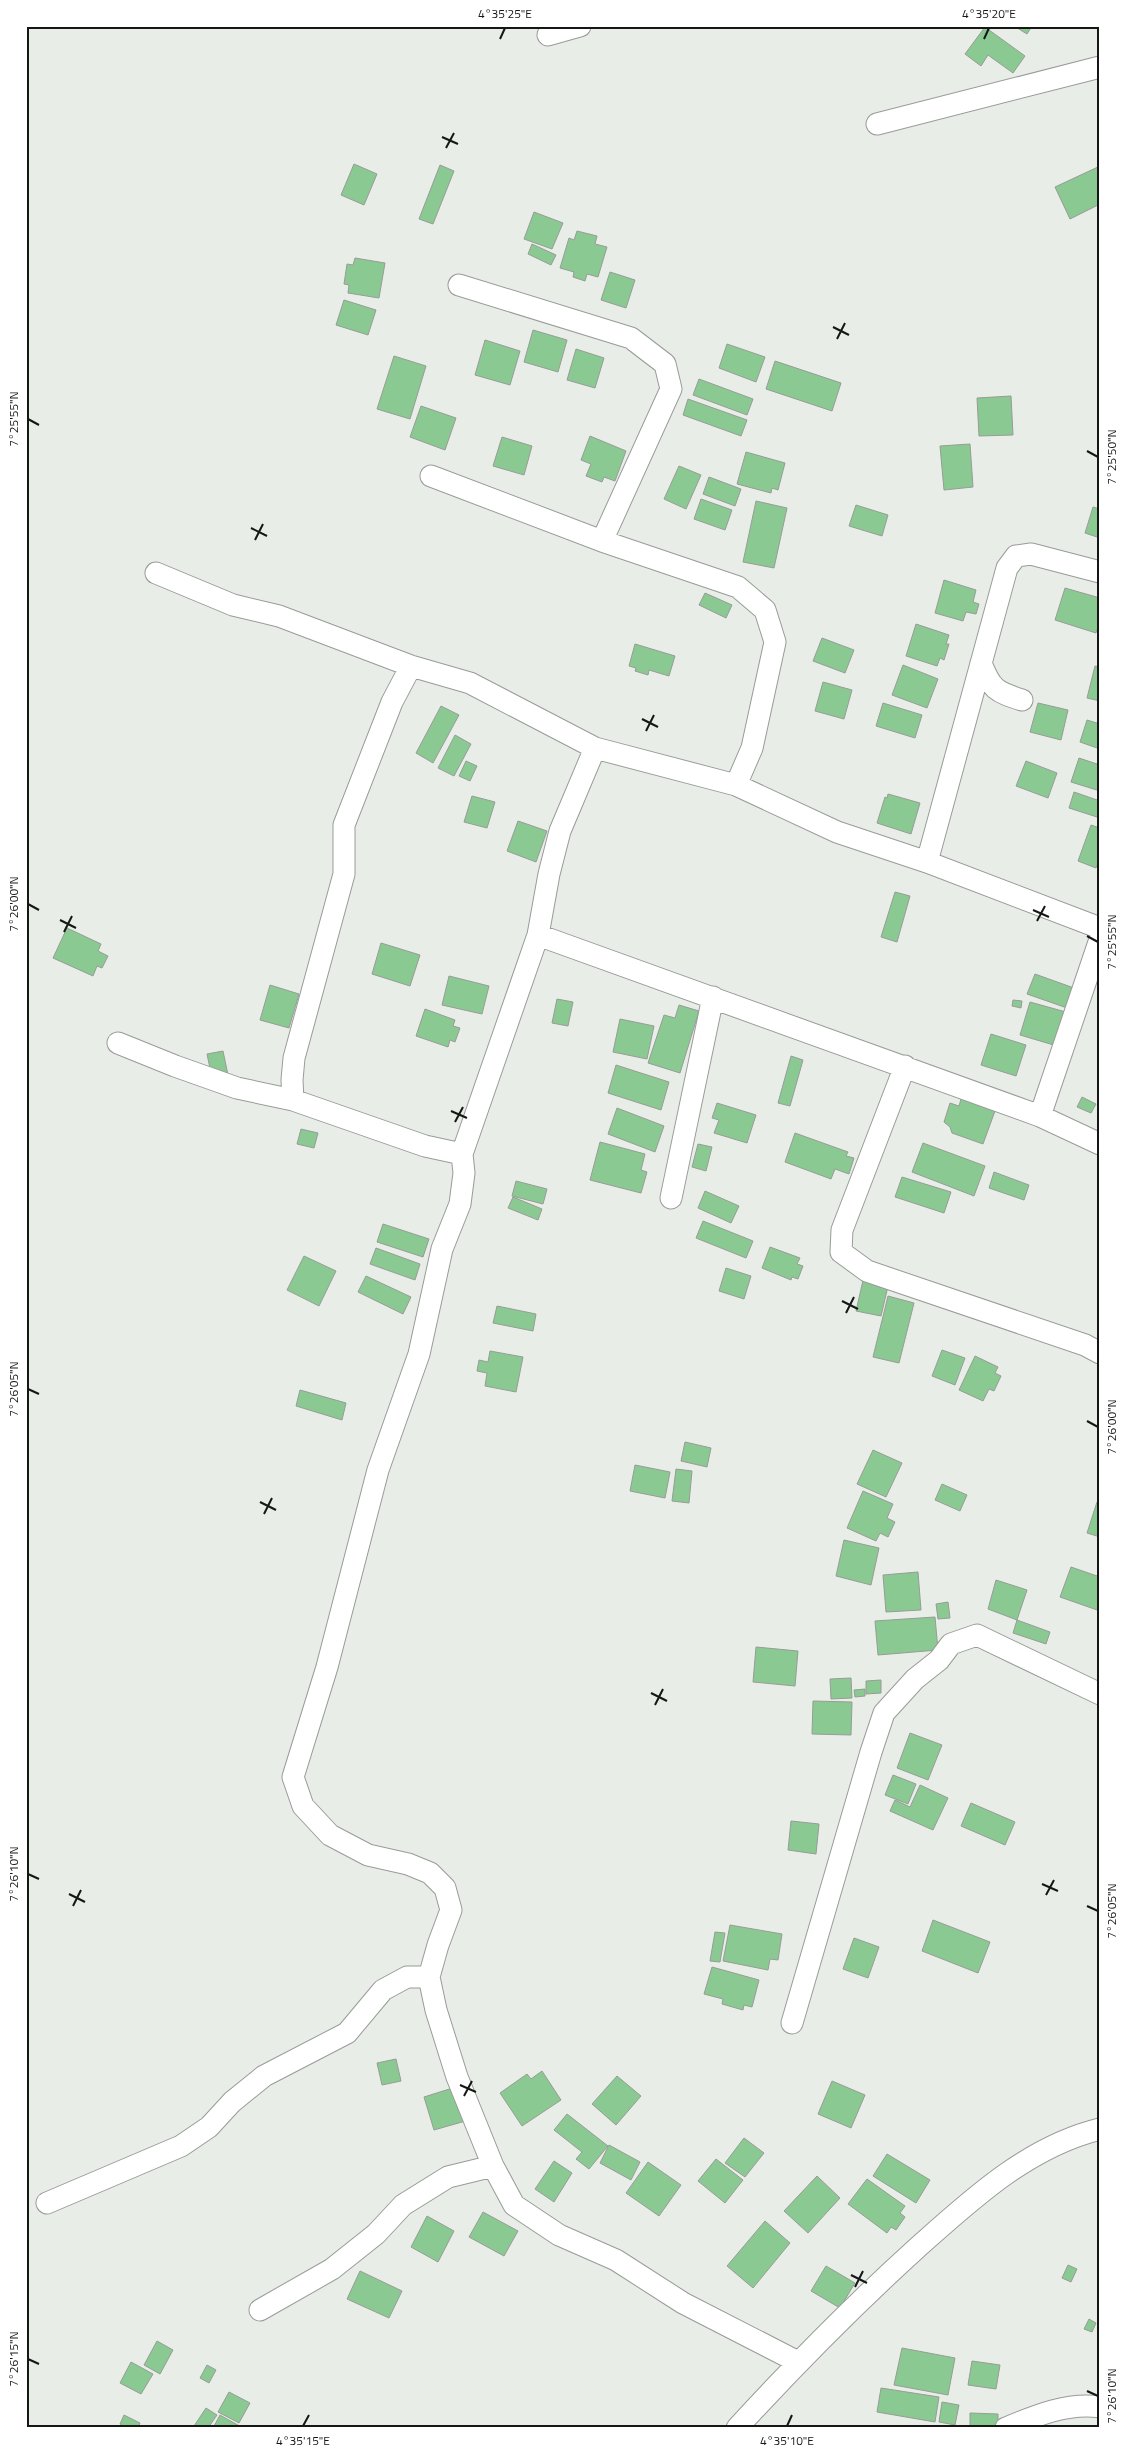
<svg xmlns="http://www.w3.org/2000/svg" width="1126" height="2454" viewBox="0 0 1126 2454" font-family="'Titillium Web',sans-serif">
	<rect width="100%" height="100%" fill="#e8ede8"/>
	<path fill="#8bc992" stroke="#979c97" d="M1014 26H1032L1027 34Z
		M985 27 1025 56 1013 73 988 55 981 66 965 54Z
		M354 164 377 174 364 205 341 195Z
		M440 165 454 171 433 224 419 219Z
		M1100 166V204L1070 219 1055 187Z
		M534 212 563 223 552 249 524 239Z
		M577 231 597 236 595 244 607 247 598 277 587 274 585 281 573 277 574 272 560 268 569 238 574 240Z
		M532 244 556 255 551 265 528 254Z
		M355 258 385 263 379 298 348 293 349 285 344 284 347 264 353 265Z
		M610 272 635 280 626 308 601 300Z
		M344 300 376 310 368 335 336 325Z
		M533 330 567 340 558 372 524 362Z
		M485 340 520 351 510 385 475 375Z
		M727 344 765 357 756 382 719 368Z
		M576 349 604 358 595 388 567 380Z
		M394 356 426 366 410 419 377 409Z
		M775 361 841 383 832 411 766 389Z
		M699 379 753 399 747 415 693 395Z
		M1011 396 1013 435 979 436 977 398Z
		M688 399 747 420 741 436 683 415Z
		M421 406 456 418 445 450 410 437Z
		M590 436 626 451 615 481 604 477 602 482 586 476 591 464 581 460Z
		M502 437 532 446 524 475 493 466Z
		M970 444 973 487 944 490 940 446Z
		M746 452 785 463 778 490 772 488 771 493 737 484Z
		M679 466 701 475 686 509 664 499Z
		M709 477 741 489 735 506 703 494Z
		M701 499 732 510 725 530 694 519Z
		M756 501 787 508 774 568 743 562Z
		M856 505 888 515 882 536 849 526Z
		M1093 507 1100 509V538L1085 533Z
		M944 580 976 590 973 602 979 604 976 614 966 612 963 621 935 613Z
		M1065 588 1100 598V620L1096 633 1055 620Z
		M705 593 732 605 726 618 699 605Z
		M916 624 949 635 946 644H949L944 660 940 658 937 666 906 656Z
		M822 638 854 650 845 673 813 661Z
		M635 644 675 656 669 676 649 670 648 675 635 671 636 668 629 666Z
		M903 665 938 679 927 708 892 695Z
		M1095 666 1100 667V701L1087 698Z
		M823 682 852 690 844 719 815 711Z
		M883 703 922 715 915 738 876 726Z
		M1038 703 1068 710 1061 740 1030 732Z
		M441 706 459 715 433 763 416 753Z
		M1087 720 1100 724V749L1080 742Z
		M455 735 471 744 454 776 438 768Z
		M1079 758 1100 765V791L1071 782Z
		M466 761 477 766 470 781 459 776Z
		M1026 761 1057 773 1048 798 1016 786Z
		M1074 792 1100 801 1097 817 1069 808Z
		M888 794 920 803 911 834 877 823 885 797 887 798Z
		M472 796 495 802 487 828 464 822Z
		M518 821 547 831 536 862 507 851Z
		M1091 825 1100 828V858L1096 868 1078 861Z
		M895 892 910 896 897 942 881 937Z
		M67 928 101 944 98 951 108 956 102 968 97 966 93 976 53 958Z
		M381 943 420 955 410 986 372 974Z
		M1035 974 1074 988 1067 1008 1027 994Z
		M449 976 489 986 482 1014 442 1005Z
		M270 985 299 994 289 1028 260 1020Z
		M557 999 573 1002 568 1026 552 1023Z
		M1013 1000 1022 1001 1021 1008 1012 1006Z
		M1030 1002 1066 1012 1057 1046 1020 1035Z
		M679 1005 699 1011 680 1073 648 1063 664 1015 675 1018Z
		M425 1009 455 1020 453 1026 460 1028 455 1042 450 1040 448 1047 416 1036Z
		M620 1019 654 1026 647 1059 613 1052Z
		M991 1034 1026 1045 1016 1076 981 1065Z
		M223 1051 228 1075 212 1078 207 1054Z
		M791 1056 803 1060 790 1106 778 1103Z
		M616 1065 669 1082 661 1110 608 1093Z
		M1082 1097 1096 1104 1091 1113 1077 1107Z
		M961 1099 995 1111 983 1144 952 1133 950 1127 944 1122 950 1103 959 1106Z
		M717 1103 756 1115 747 1143 714 1133 719 1120 712 1118Z
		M617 1108 664 1126 655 1152 608 1134Z
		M301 1129 318 1133 314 1148 297 1144Z
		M795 1133 848 1152 846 1156 854 1158 849 1174 835 1169 831 1179 785 1162Z
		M600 1142 645 1154 641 1170 647 1172 641 1193 590 1180Z
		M923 1143 985 1166 974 1196 912 1172Z
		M698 1144 712 1147 706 1171 692 1167Z
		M994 1172 1029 1185 1024 1200 989 1188Z
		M902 1177 951 1192 944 1213 895 1197Z
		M516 1181 547 1189 543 1204 512 1196Z
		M705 1191 739 1206 731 1223 698 1208Z
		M513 1197 542 1209 538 1220 508 1208Z
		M703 1221 753 1241 746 1258 696 1238Z
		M383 1224 429 1239 423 1257 377 1242Z
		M770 1247 800 1258 797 1264 803 1266 798 1279 792 1277 791 1280 762 1268Z
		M376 1248 420 1264 415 1280 370 1264Z
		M304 1256 336 1271 319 1306 287 1290Z
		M726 1268 751 1276 744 1299 719 1291Z
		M366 1276 411 1297 403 1314 358 1292Z
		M864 1276 889 1282 881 1316 856 1311Z
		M888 1296 914 1303 899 1363 873 1357Z
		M497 1306 536 1314 533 1331 493 1323Z
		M942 1350 965 1358 955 1385 932 1376Z
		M490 1351 523 1357 516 1392 485 1386 487 1373 477 1371 479 1360 488 1362Z
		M975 1356 998 1367 995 1373 1001 1376 994 1391 989 1389 983 1401 959 1390Z
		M300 1390 346 1403 342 1420 296 1406Z
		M685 1442 711 1448 707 1467 681 1461Z
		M873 1450 902 1463 886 1497 857 1484Z
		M635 1465 670 1472 665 1498 630 1491Z
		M676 1469 692 1471 689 1503 672 1501Z
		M942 1484 967 1495 960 1511 935 1500Z
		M863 1491 893 1504 887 1518 895 1522 888 1537 880 1533 876 1541 847 1528Z
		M1097 1502 1100 1503V1537L1087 1533Z
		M844 1540 879 1548 871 1585 836 1576Z
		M1071 1567 1100 1577V1611L1060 1597Z
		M918 1572 921 1610 886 1612 883 1575Z
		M996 1580 1027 1590 1017 1620 988 1609Z
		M948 1602 950 1618 938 1619 936 1604Z
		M935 1617 938 1650 878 1655 875 1621Z
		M1017 1620 1050 1632 1046 1644 1013 1633Z
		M756 1647 798 1651 795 1686 753 1682Z
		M851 1678 852 1698 831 1699 830 1679Z
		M881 1680V1693L866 1694V1681Z
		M865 1689V1696L855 1697 854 1690Z
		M813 1701 852 1702 851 1735 812 1734Z
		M910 1733 942 1745 928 1780 897 1768Z
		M893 1775 916 1784 908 1804 885 1795Z
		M920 1785 948 1798 933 1830 890 1811 895 1800 910 1807Z
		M971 1803 1015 1822 1005 1845 961 1826Z
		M791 1821 819 1824 816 1854 788 1850Z
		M933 1920 990 1942 978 1973 922 1951Z
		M730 1925 782 1934 778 1960 770 1959 768 1970 723 1961Z
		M715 1932 725 1933 720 1962 710 1961Z
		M854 1938 879 1947 868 1978 843 1969Z
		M712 1967 759 1980 752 2007 744 2005 743 2010 722 2004 723 1999 704 1994Z
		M396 2059 401 2081 382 2085 377 2063Z
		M542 2071 561 2100 522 2126 500 2093 527 2074 531 2079Z
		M617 2076 641 2096 616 2125 592 2104Z
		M832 2081 865 2095 851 2128 818 2114Z
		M459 2086 469 2120 434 2130 424 2097Z
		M567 2114 608 2146 589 2169 576 2159 582 2152 554 2130Z
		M744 2138 764 2153 745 2177 725 2163Z
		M609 2145 640 2162 631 2180 600 2163Z
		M887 2154 930 2180 916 2203 873 2176Z
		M716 2159 743 2180 725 2203 698 2181Z
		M554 2161 572 2173 554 2202 535 2189Z
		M648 2162 681 2185 659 2216 626 2193Z
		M817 2176 840 2198 808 2233 784 2211Z
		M867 2179 905 2206 900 2213 905 2217 896 2230 891 2227 887 2233 848 2204Z
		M483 2212 518 2231 504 2256 469 2237Z
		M427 2216 454 2231 438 2262 411 2247Z
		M765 2221 790 2243 753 2288 727 2266Z
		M1068 2265 1077 2269 1071 2282 1062 2278Z
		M826 2266 855 2283 840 2308 811 2291Z
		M360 2271 402 2291 389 2318 347 2299Z
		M1089 2319 1096 2323 1092 2332 1084 2329Z
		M157 2341 173 2350 160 2374 144 2365Z
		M902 2348 955 2358 948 2395 894 2385Z
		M972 2361 1000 2365 996 2389 968 2385Z
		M131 2362 153 2374 141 2394 120 2383Z
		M207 2365 216 2370 209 2383 200 2378Z
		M881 2388 939 2397 935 2422 877 2412Z
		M229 2392 250 2403 239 2423 218 2412Z
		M942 2402 959 2405 955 2425 939 2422Z
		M206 2408 217 2415 208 2428H196L194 2426Z
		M970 2413 998 2414V2428H970Z
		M124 2415 140 2423 138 2428H127L120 2424Z
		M220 2415 243 2428H213Z"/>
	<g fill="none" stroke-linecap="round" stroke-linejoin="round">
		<defs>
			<path id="street" d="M548 35 580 26
				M877 124 1100 67
				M459 285 631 338 665 364 671 389 602 541
				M431 476 602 541 738 587 765 610 775 642 752 748 736 785
				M156 573 233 605 279 616 411 666 470 683 595 748 736 785 837 832 927 862 1100 928
				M981 663C991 689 996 692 1022 700
				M595 748 560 831 549 874 538 935 462 1154 464 1173 460 1204 442 1249 419 1354 378 1470 327 1667 293 1777 303 1806 330 1835 368 1855 408 1864 430 1873 445 1888 451 1910 438 1945 429 1977 436 2010 457 2077 493 2166 514 2205 559 2235 616 2260 683 2303 798 2362
				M927 862 1007 568 1016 556 1031 554 1100 572
				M538 935 1040 1116 1100 1144
				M118 1043 175 1066 237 1088 293 1100 425 1146 462 1154
				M905 1066 842 1230 841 1252 867 1271 1085 1345 1100 1353
				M293 1100 292 1080 294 1058 344 874V825L392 702 411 666
				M1040 1116 1100 939
				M671 1198 713 997
				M792 2023 871 1752 884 1713 915 1679 939 1660 951 1644 977 1635 1100 1694
				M47 2203 181 2146 209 2127 232 2102 264 2076 347 2033 383 1990 407 1977H429
				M260 2310 332 2269 376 2234 403 2205 448 2177 493 2166
				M737 2428C795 2365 854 2305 917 2248 971 2200 1027 2147 1100 2129
				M1006 2428C1035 2416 1068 2402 1100 2407"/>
		</defs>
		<use href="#street" stroke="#989c98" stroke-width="23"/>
		<use href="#street" stroke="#fff" stroke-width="21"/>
	</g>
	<path fill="none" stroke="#151715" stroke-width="2" d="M500 39 505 28M984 39 989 28M442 137 458 144M446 148 454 133M833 327 849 335M837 339 845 323M28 419 39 425M1087 451 1098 457M251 528 267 536M255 540 263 524M642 719 658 727M646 731 654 715M28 904 39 910M1033 910 1049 917M60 920 76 928M1037 921 1045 906M64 932 72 916M1087 936 1098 942M451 1111 467 1118M455 1122 463 1107M842 1301 858 1309M846 1313 854 1297M28 1389 39 1394M1087 1421 1098 1427M260 1502 276 1510M264 1514 272 1498M651 1693 667 1701M655 1705 663 1689M28 1874 39 1879M1042 1884 1058 1891M69 1894 85 1902M1046 1895 1054 1880M73 1906 81 1890M1087 1906 1098 1911M460 2085 476 2092M464 2096 472 2081M851 2275 867 2283M855 2287 863 2271M28 2359 39 2364M1087 2391 1098 2396M303 2426 309 2415M787 2426 792 2415"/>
	<rect width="1126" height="2454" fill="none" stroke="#ffffff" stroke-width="55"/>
	<rect x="28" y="28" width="1070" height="2398" fill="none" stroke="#151715" stroke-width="2"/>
	<g font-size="12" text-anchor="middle" fill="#151715">
		<text x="505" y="18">4°35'25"E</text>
		<text x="989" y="18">4°35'20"E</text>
		<text transform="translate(14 419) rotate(-90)" y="4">7°25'55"N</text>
		<text transform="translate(1112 457) rotate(-90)" y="4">7°25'50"N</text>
		<text transform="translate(14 904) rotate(-90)" y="4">7°26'00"N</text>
		<text transform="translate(1112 942) rotate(-90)" y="4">7°25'55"N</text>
		<text transform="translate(14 1389) rotate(-90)" y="4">7°26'05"N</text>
		<text transform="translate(1112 1427) rotate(-90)" y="4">7°26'00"N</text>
		<text transform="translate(14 1874) rotate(-90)" y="4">7°26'10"N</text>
		<text transform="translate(1112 1911) rotate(-90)" y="4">7°26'05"N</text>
		<text transform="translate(14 2359) rotate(-90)" y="4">7°26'15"N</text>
		<text transform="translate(1112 2396) rotate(-90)" y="4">7°26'10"N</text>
		<text x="303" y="2445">4°35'15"E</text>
		<text x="787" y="2445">4°35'10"E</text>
	</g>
</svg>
